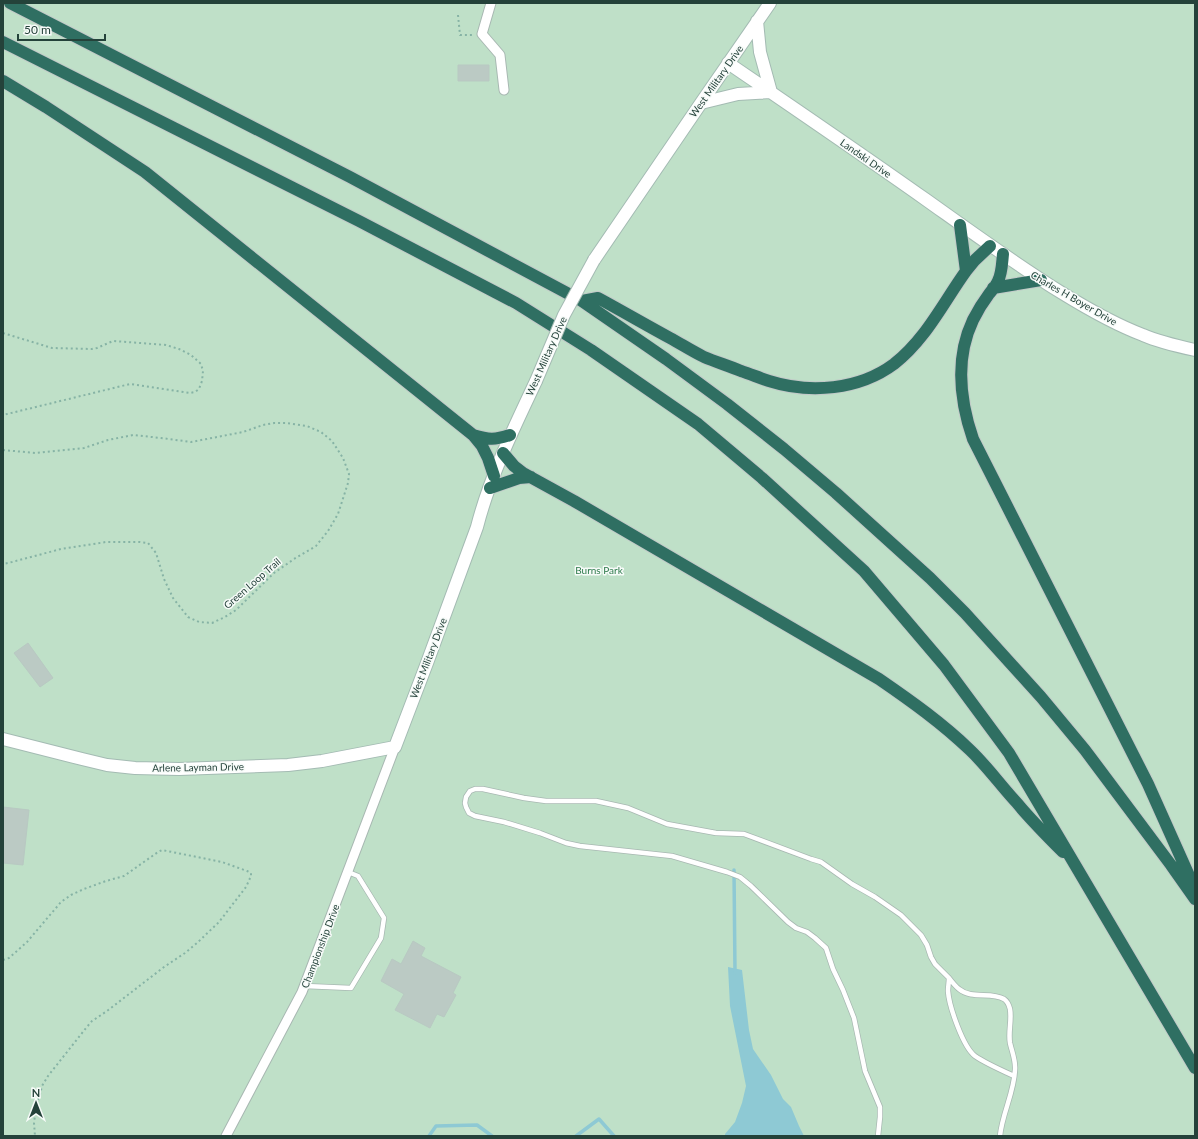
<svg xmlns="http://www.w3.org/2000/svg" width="1198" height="1139" viewBox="0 0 1198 1139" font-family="Lato,sans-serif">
	<rect width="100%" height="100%" fill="#e6efeb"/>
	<path fill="#bfe0c8" d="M3 3H1195V1136H3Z"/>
	<path fill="#8ec9d4" d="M728 967 742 970 749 1030 753 1049 771 1075 783 1099 791 1107 799 1126 804 1136H725V1134L735 1122 742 1103 746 1086 730 1006Z"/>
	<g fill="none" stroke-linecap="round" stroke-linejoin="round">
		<path stroke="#8ec9d4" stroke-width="3.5" d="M734 870 735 973
			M429 1136 436 1126 477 1125 492 1136
			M576 1136 599 1119 614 1136"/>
	</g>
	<path fill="#bbcac4" stroke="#b8c9c2" d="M458 65H489V81H458Z
		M28 643 53 678 40 687 14 653Z
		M3 807 29 810 23 865 3 863Z
		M413 941 425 948 421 956 461 977 453 993 456 995 444 1017 437 1014 430 1028 395 1010 404 994 381 981 392 959 401 964Z"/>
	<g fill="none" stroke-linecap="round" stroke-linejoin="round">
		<defs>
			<path id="lane" d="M949 978C952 982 955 986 959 989 972 1000 991 991 1004 999 1007 1001 1009 1005 1010 1009 1012 1020 1008 1032 1010 1043 1012 1052 1016 1061 1015 1070 1014 1093 1002 1114 1000 1136
				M305 986 351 988 381 938 384 918 358 876 348 872
				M878 1136 880 1117V1107L865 1071 854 1018 843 990 833 969 826 948 815 938 807 932 796 928 788 922 751 886 740 877 727 872 672 856 580 846 566 843 540 833 504 822 475 816 469 813 466 807 465 803 466 797 470 791 475 789H483L524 798 546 801H596L628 808 667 824 716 833 744 834 811 859 821 862 852 884 875 897 901 915 921 935 927 945 931 957 935 964 949 978C949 982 948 987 948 991 949 1006 963 1047 975 1056 985 1063 1003 1071 1014 1076"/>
			<path id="street" d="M491 3 482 34 500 55 504 90
				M226 1136 302 992 395 747"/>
			<path id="secondary" d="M728 63C794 108 860 153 925 199 970 231 1015 264 1062 293 1088 309 1114 324 1143 335 1159 342 1177 346 1195 350
				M701 103 738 94 771 92 760 52 757 21
				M594 260 701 103 770 3
				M3 739 82 759 107 765 135 768 179 769 288 765 322 761 395 747 427 663 477 527C490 476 514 428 536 381"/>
			<path id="highway" d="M10 3 350 177 582 301 666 359 727 404 784 449 836 493 930 578 965 613 1041 697 1085 750 1171 865 1195 899
				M3 42 359 221 516 303 591 350 698 424 762 478 864 571 944 665 1009 753 1195 1068
				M3 81 46 107 145 172 473 435 482 446 488 458 494 476
				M1003 254C1002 263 1002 273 998 281 996 286 992 290 989 294 983 302 978 310 973 320 955 358 960 401 973 439L1148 784 1195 889
				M966 271 975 260 990 246
				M993 288 1041 280
				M582 301 598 298C622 311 646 325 670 338 681 344 692 351 704 357 716 362 729 366 741 371 750 374 760 378 769 381 810 394 859 390 894 364 926 339 943 303 966 271L960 225
				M473 435C489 440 495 440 510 435
				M503 453 514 466 523 473 574 501 879 679C911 701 942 723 970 750 987 766 1001 786 1017 803 1031 820 1047 836 1063 852
				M490 488 519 478 531 477"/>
		</defs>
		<use href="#lane" stroke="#a8b8b2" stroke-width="6"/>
		<use href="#street" stroke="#a8b8b2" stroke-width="11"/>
		<use href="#secondary" stroke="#a4bbb3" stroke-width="14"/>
		<use href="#highway" stroke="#c2cac8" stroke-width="14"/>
		<path stroke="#86b3a5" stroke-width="2" stroke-dasharray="2 3" stroke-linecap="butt" d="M458 15 460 35H473
			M3 333 52 348 92 349 97 348 113 341 166 345 179 349 191 355 201 364 203 371 202 381 199 389 195 392 190 393 130 384 3 415
			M3 450 35 453 84 448 108 440 133 435 161 438 191 442 243 432 263 425 274 423H286L307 426 321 432 332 441 343 458 349 474 348 483 338 514 328 531 316 546 294 559 274 573 236 610 225 617 212 623 199 622 188 617 173 598 164 579 156 553 148 543 140 542H106L61 549 12 562 3 564
			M3 960 9 958 27 942 61 902 71 895 84 889 106 881 124 876 158 852 162 850 222 862 247 871 251 873V876L246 887 219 922 197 943 185 953 164 967 107 1011 92 1021 86 1028 48 1076 42 1086 35 1115 34 1123 35 1136"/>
		<use href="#lane" stroke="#fff" stroke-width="4.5"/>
		<use href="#street" stroke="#fff" stroke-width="9"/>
		<use href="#secondary" stroke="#fff" stroke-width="12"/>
		<use href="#highway" stroke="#2f6f62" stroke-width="12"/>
		<defs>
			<path id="secondary-bridge" d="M536 381 564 315 594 260"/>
		</defs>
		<use href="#secondary-bridge" stroke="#a4bbb3" stroke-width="14" stroke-linecap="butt"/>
		<use href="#secondary-bridge" stroke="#fff" stroke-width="12"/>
	</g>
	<g text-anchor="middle" stroke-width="3" stroke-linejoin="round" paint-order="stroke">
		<g font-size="10" fill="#24423a" stroke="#f7fbf9">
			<text transform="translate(716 81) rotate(-55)" y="4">West Military Drive</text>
			<text transform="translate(866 158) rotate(35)" y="4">Landski Drive</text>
			<text transform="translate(1074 298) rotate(30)" y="4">Charles H Boyer Drive</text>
			<text transform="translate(546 356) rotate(-66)" y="4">West Military Drive</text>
			<text transform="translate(252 583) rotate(-41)" y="4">Green Loop Trail</text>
			<text transform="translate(428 658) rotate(-69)" y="4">West Military Drive</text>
			<text transform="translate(198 767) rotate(-1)" y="4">Arlene Layman Drive</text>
			<text transform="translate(320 946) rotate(-69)" y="4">Championship Drive</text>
		</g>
		<g font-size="10" fill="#2d7a4b" stroke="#f7fbf9">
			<text x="599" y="574">Burns Park</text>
		</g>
	</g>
	<rect width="1198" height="1139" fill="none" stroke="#24423a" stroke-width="8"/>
	<g transform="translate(36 1103)" stroke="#f7fbf9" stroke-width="3" paint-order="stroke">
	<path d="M0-3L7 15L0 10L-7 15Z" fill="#24423a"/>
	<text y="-6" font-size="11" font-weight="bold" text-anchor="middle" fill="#24423a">N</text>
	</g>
	<path d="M18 34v6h87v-6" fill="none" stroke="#24423a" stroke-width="2"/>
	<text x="24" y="34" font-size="12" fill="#24423a" stroke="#f7fbf9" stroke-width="3" paint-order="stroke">50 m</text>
</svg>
